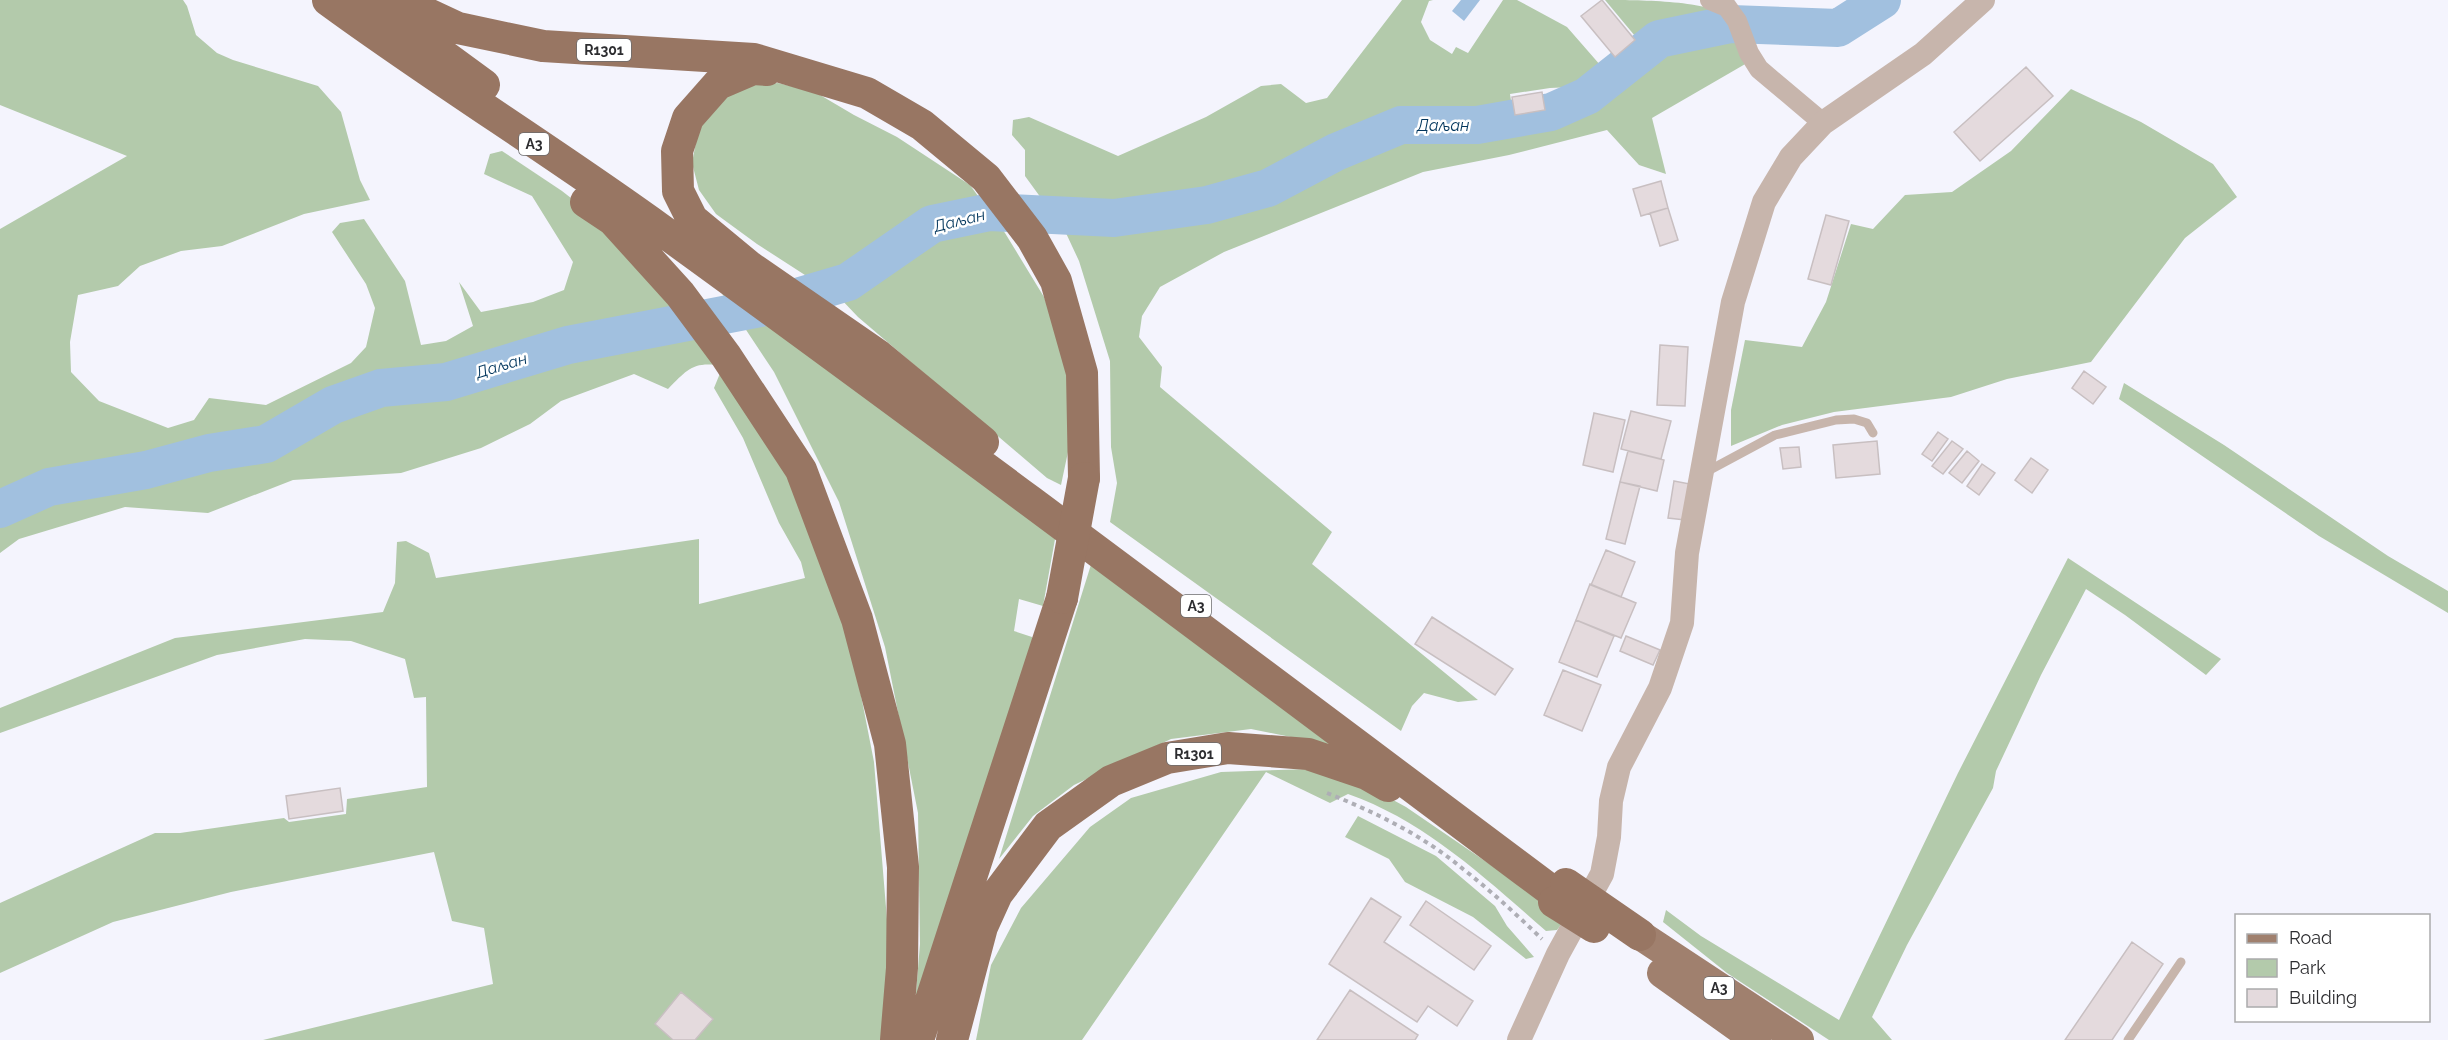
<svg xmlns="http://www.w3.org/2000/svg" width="2448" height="1040" viewBox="0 0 2448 1040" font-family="Raleway,sans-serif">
	<rect width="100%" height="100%" fill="#f4f4fd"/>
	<path fill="#b3caab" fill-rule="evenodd" d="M0 0H183L187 6 196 35 217 53 233 60 318 86 341 112 360 180 370 200 304 214 222 246 181 251 140 266 118 286 78 295 70 342 71 372 99 401 168 428 194 420 209 398 266 405 351 363 366 347 375 308 366 284 332 232 340 223 364 219 405 281 421 345 446 341 473 326 459 282 481 312 533 302 564 290 573 262 532 196 484 174 490 154 502 151 562 191 622 238 673 296 769 435 813 528 849 634 874 762 890 956 884 1040H263L493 984 484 928 452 921 434 852 231 892 113 922 0 973V903L155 833H180L284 818 289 822 346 814 347 799 427 787 426 697 414 698 405 659 351 641 305 639 217 655 0 733V708L175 638 383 612 395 583 397 542 406 541 429 553 436 578 699 539V604L805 578 801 562 779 523 743 438 714 388 723 366C693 361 688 369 668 389L634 374 561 401 530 424 481 448 401 473 293 480 208 513 125 507 19 539 0 553V229L127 156 0 105Z
		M1402 0H1433L1429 1 1421 22 1430 40 1452 54 1456 47 1468 53 1503 0H1517L1567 27 1601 66 1608 68 1640 42 1605 0C1634 0 1708 0 1726 16 1736 29 1741 49 1747 63L1652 118 1666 174 1639 165 1607 130 1509 155 1423 172 1224 252 1160 287 1142 316 1139 337 1162 367 1160 387 1332 532 1312 564 1478 700 1458 702 1424 693 1412 706 1401 731 1110 522 1117 483 1111 447 1110 361 1079 261 1065 231 1025 176V150L1012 135 1013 120 1029 117 1118 156 1206 117 1261 86 1281 84 1306 103 1327 98ZM1572 87 1577 109 1546 121 1515 126 1510 94 1550 88Z
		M778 83 815 92 854 115 897 137 970 185 1005 233 1044 297 1061 342 1069 385 1072 433 1061 485 1047 478 858 317 839 297 757 244 716 214 699 190 692 163 699 126 734 87Z
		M2071 89 2141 122 2213 164 2237 197 2185 238 2091 362 2007 379 1951 397 1834 412 1782 425 1731 446V410L1745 340 1802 347 1826 302 1851 224 1873 229 1905 195 1952 192 2011 151Z
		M715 283 1057 528 1043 606 1019 599 1014 631 1032 637 1036 643 914 1017 920 944 918 813 885 647 839 502 774 372Z
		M2124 383 2224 445 2388 556 2448 591V613L2319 536 2119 399Z
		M1094 555 1350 749 1251 729 1171 739 1074 785 1033 816 999 859Z
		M2068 558 2221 659 2206 675 2125 615 2086 589 2041 675 1996 771 1993 788 1907 945 1872 1017 1892 1040H1829L1727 973 1663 922 1666 910 1701 936 1839 1020 1958 773Z
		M1310 769 1371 788 1406 807 1567 917 1557 930 1546 931C1485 878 1425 821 1348 794L1330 803 1266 772 1082 1040H976L991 965 1021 908 1090 827 1131 798 1221 772Z
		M1358 816 1436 856 1495 906 1507 926 1534 957 1526 959 1473 917 1405 882 1389 859 1345 837Z"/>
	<path fill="#a1c0df" d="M1461 0H1480L1464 21 1452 11Z"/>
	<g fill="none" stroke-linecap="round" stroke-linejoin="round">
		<path stroke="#a1c0df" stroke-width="38" d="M0 509 49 487 146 470 209 453 266 444 333 405 381 388 446 382 568 345 760 308 848 282 932 224 990 212 1114 218 1207 205 1268 188 1336 152 1401 125H1477L1551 112 1587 96 1659 39 1731 24 1838 28 1882 0"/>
	</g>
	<path fill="#e4dadd" stroke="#c8bfc1" stroke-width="1.5" d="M1602 0 1635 40 1615 57 1581 16Z
		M2026 67 2053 96 1980 161 1954 132Z
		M1542 92 1545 110 1515 115 1512 97Z
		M1661 181 1668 208 1641 216 1633 189Z
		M1668 208 1678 240 1660 246 1650 213Z
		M1826 215 1849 221 1831 285 1808 279Z
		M1660 345 1688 347 1685 406 1657 405Z
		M2084 371 2106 387 2093 404 2072 388Z
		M1631 411 1671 421 1661 459 1621 449Z
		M1594 413 1625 420 1613 472 1583 465Z
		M1938 432 1948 439 1932 461 1922 454Z
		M1877 441 1880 474 1836 478 1833 445Z
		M1952 441 1963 449 1943 474 1932 466Z
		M1799 447 1801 467 1783 469 1780 448Z
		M1628 451 1664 460 1657 491 1620 482Z
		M1967 451 1979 461 1962 483 1949 473Z
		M2031 458 2048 470 2032 493 2015 480Z
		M1982 464 1995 473 1979 495 1967 486Z
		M1674 481 1690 484 1685 520 1668 518Z
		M1620 482 1640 486 1625 544 1606 539Z
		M1606 550 1635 562 1621 597 1591 585Z
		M1590 584 1636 603 1621 638 1576 620Z
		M1432 617 1513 669 1495 695 1415 644Z
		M1576 620 1614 636 1597 677 1559 662Z
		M1626 636 1660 650 1653 665 1620 651Z
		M1563 670 1601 685 1582 731 1544 715Z
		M340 788 343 811 289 819 286 796Z
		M1371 898 1401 917 1384 942 1473 1001 1457 1026 1428 1006 1417 1022 1329 964Z
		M1426 901 1491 946 1474 970 1410 925Z
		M2132 942 2163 964 2112 1040H2065Z
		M1350 990 1418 1035 1415 1040H1317Z
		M681 992 713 1019 695 1040H673L655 1024Z"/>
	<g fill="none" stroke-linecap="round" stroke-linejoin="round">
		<path stroke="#aeaeb5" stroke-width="4" stroke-dasharray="4.5 4.5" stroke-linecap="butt" d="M1327 793C1375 812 1424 836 1463 869 1491 891 1517 915 1542 939"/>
		<path stroke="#c7b5ac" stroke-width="9" d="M1706 472 1775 435 1836 420 1854 419 1867 423 1873 433
			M2128 1040 2181 962"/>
		<path stroke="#c7b5ac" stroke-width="20" d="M1710 0 1727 7 1737 21 1749 53 1759 69 1823 123"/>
		<path stroke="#c7b5ac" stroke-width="24" d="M1519 1040 1558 954 1602 874 1609 837 1611 801 1619 767 1660 688 1682 623 1687 553 1733 302 1764 202 1791 157 1823 123 1923 54 1983 0"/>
		<path stroke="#a0806e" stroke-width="30" d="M1640 935 1799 1040
			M1662 973 1756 1040"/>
		<path stroke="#987663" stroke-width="32" d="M328 0C433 77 543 145 649 221 954 442 1255 669 1557 895
			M368 0 484 85
			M398 0 458 28 543 46 754 59 867 93 922 125 986 178 1032 238 1056 281 1082 373 1084 478
			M767 70 753 69 718 84 688 118 677 151 678 191 692 219 750 267 879 356 983 442
			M586 202 613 220 680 294 726 356 801 470 857 619 890 744 903 867 902 968 896 1040
			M918 1040 1062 598
			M952 1040 982 927 997 894 1048 826 1111 781 1167 758 1228 748 1308 754 1367 774 1388 786"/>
		<path stroke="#987663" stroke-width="32" d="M1062 598 1084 478
			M1566 884 1640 935
			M1554 902 1594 927"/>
	</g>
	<g text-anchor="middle" stroke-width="5" stroke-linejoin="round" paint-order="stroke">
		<g fill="#fff" stroke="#6c6c6e" stroke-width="1.5">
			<rect x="577" y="39" width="54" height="22" rx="4.5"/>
			<rect x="519" y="133" width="30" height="22" rx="4.5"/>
			<rect x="1181" y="595" width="30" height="22" rx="4.5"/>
			<rect x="1167" y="743" width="54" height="22" rx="4.5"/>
			<rect x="1704" y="977" width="30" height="22" rx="4.5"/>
		</g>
		<g font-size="14" font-weight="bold" fill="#2d2d30">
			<text x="604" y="55">R1301</text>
			<text x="534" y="149">A3</text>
			<text x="1196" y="611">A3</text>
			<text x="1194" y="759">R1301</text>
			<text x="1719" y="993">A3</text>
		</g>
		<g font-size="16" font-style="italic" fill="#01355c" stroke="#fff">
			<text x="1443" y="131">Даљан</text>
			<text transform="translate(959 220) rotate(-14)" y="6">Даљан</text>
			<text transform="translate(501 365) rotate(-17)" y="6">Даљан</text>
		</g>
	</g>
	<rect x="2235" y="914" width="195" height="108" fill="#ffffff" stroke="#ababac" stroke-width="1.5"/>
	<rect x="2247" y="934" width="30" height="9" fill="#a0806e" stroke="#ababac" stroke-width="1.5"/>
	<text x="2289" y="944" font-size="18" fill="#2d2d30">Road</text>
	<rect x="2247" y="959" width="30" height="18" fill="#b3caab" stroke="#ababac" stroke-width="1.5"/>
	<text x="2289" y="974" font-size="18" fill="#2d2d30">Park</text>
	<rect x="2247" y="989" width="30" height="18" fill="#e4dadd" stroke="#ababac" stroke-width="1.5"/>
	<text x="2289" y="1004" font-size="18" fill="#2d2d30">Building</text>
</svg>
